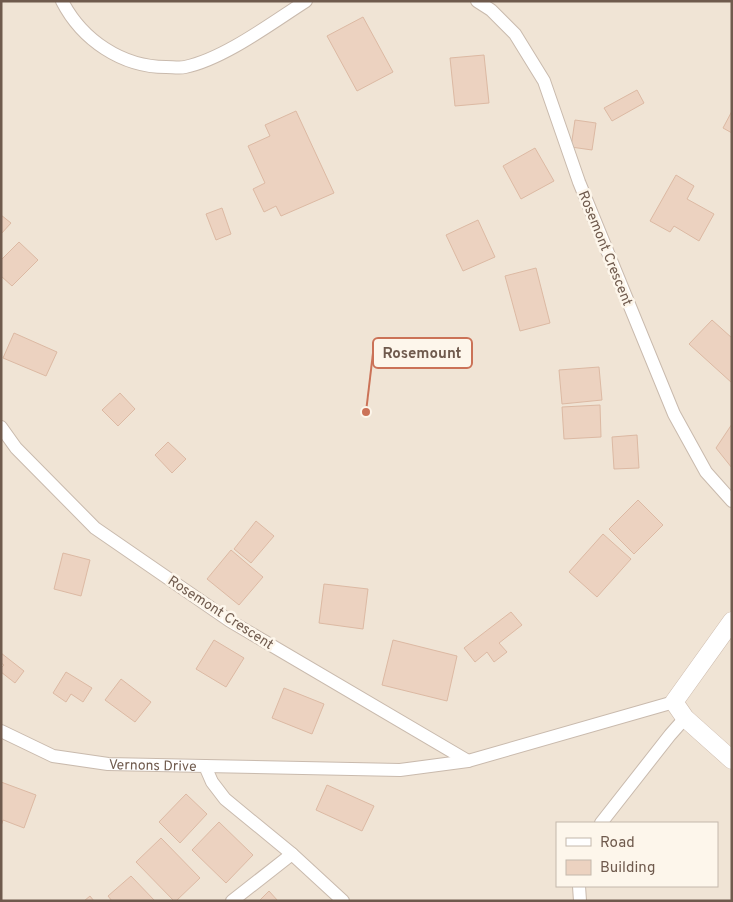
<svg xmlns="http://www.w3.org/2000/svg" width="733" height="902" viewBox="0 0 733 902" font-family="Overpass,sans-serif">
	<rect width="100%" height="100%" fill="#f9f2e5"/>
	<path fill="#f0e4d5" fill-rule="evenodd" d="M1 1H732V901H1ZM557 823H717V886H557Z"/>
	<path fill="#ecd2c0" stroke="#dcb9a3" d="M363 17 393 72 357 91 327 36Z
		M484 55 489 103 455 106 450 58Z
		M637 90 644 103 612 121 604 108Z
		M296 111 334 193 281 216 276 206 264 212 253 189 265 183 248 146 270 136 265 125Z
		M732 111V133L723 128Z
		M575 120 596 123 592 150 571 147Z
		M535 148 554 181 521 199 503 166Z
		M676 175 694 186 687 199 714 214 699 241 674 226 670 232 650 221Z
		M222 208 231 234 216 240 206 214Z
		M1 215 11 223 1 234Z
		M478 220 495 257 463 271 446 235Z
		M19 242 38 260 12 286 1 276V260Z
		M536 268 550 323 520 331 505 276Z
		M712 320 732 338V383L689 344Z
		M14 333 57 352 46 376 3 358Z
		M599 367 602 400 562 404 559 370Z
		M120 393 135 409 118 426 102 410Z
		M600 405 601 437 564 439 562 407Z
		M732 424V468L716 448Z
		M637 435 639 468 614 469 612 437Z
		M168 442 186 459 172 473 155 455Z
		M638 500 663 525 634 554 609 529Z
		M256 521 274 536 251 563 234 549Z
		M603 534 631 559 597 597 569 572Z
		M231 550 263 577 239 605 207 579Z
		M63 553 90 560 81 596 54 589Z
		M324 584 368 589 363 629 319 623Z
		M511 612 522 625 499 643 507 652 494 662 487 652 475 662 464 648Z
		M214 640 244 658 226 687 196 669Z
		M393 640 457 656 447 701 382 685Z
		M1 653 24 671 15 683 1 672V668L4 665 1 663Z
		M66 672 92 688 83 702 71 694 66 702 53 693Z
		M121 679 151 702 135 722 105 700Z
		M284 688 324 704 312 734 272 718Z
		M1 782 36 795 24 828 3 820 1 826Z
		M327 785 374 806 362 831 316 810Z
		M186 794 207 814 180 843 159 822Z
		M219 822 253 855 226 883 192 850Z
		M161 838 200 878 176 901H174L136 862Z
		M131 876 155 901H112L108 896Z
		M269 891 278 901H259Z
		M90 896 94 901H84Z"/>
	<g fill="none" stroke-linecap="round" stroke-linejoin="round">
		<defs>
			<g id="street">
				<path d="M62 1C82 40 122 67 166 67 172 67 180 68 185 67 224 59 273 22 306 1"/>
				<path d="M477 1 491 10 515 34 544 81 579 182 674 414 706 472 732 501"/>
				<path d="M1 427 16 448 95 528 230 621 468 761"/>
				<path id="s1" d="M1 731 53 756 108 764 205 766 212 782 225 799 292 854 343 901"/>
				<path d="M205 766 400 770 468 761 674 702"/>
				<path d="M601 823 670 735 685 718"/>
				<path d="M579 886 580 901"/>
				<path d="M232 901 292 854"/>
			</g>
			<path id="secondary" d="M732 621 674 702 685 718 732 760"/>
		</defs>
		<use href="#street" stroke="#c9baad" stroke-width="14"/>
		<use href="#secondary" stroke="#cebcae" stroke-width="19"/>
		<use href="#street" stroke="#fff" stroke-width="12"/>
		<use href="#secondary" stroke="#fff" stroke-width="18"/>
	</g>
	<g text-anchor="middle" stroke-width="5" stroke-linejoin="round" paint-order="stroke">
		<g font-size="14" fill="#6f5a4d" stroke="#fdf6eb">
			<text transform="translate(606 248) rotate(68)" y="5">Rosemont Crescent</text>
			<text transform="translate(221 612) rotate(33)" y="5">Rosemont Crescent</text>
			<text dy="5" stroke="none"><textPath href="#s1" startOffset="158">Vernons Drive</textPath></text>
		</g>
	</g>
	<path fill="none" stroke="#cb7257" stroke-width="2" d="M366 412L373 353"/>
	<circle fill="#cb7257" stroke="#fdf6eb" stroke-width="2" cx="366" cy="412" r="5"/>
	<rect fill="#fdf6eb" stroke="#cb7257" stroke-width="2" x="373" y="338" width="99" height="30" rx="5"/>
	<g font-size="15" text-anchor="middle" font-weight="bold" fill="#6f5a4d">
		<text x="422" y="358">Rosemount</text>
	</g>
	<rect width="733" height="902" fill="none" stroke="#6f5a4d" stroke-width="5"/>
	<rect x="556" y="822" width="162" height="65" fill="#fdf6eb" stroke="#c4b8ac"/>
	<rect x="566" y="838" width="25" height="8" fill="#ffffff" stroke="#c4b8ac"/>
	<text x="600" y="847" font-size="15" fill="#6f5a4d">Road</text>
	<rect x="566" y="860" width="25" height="15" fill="#ecd2c0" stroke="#c4b8ac"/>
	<text x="600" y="872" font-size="15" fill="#6f5a4d">Building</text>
</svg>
